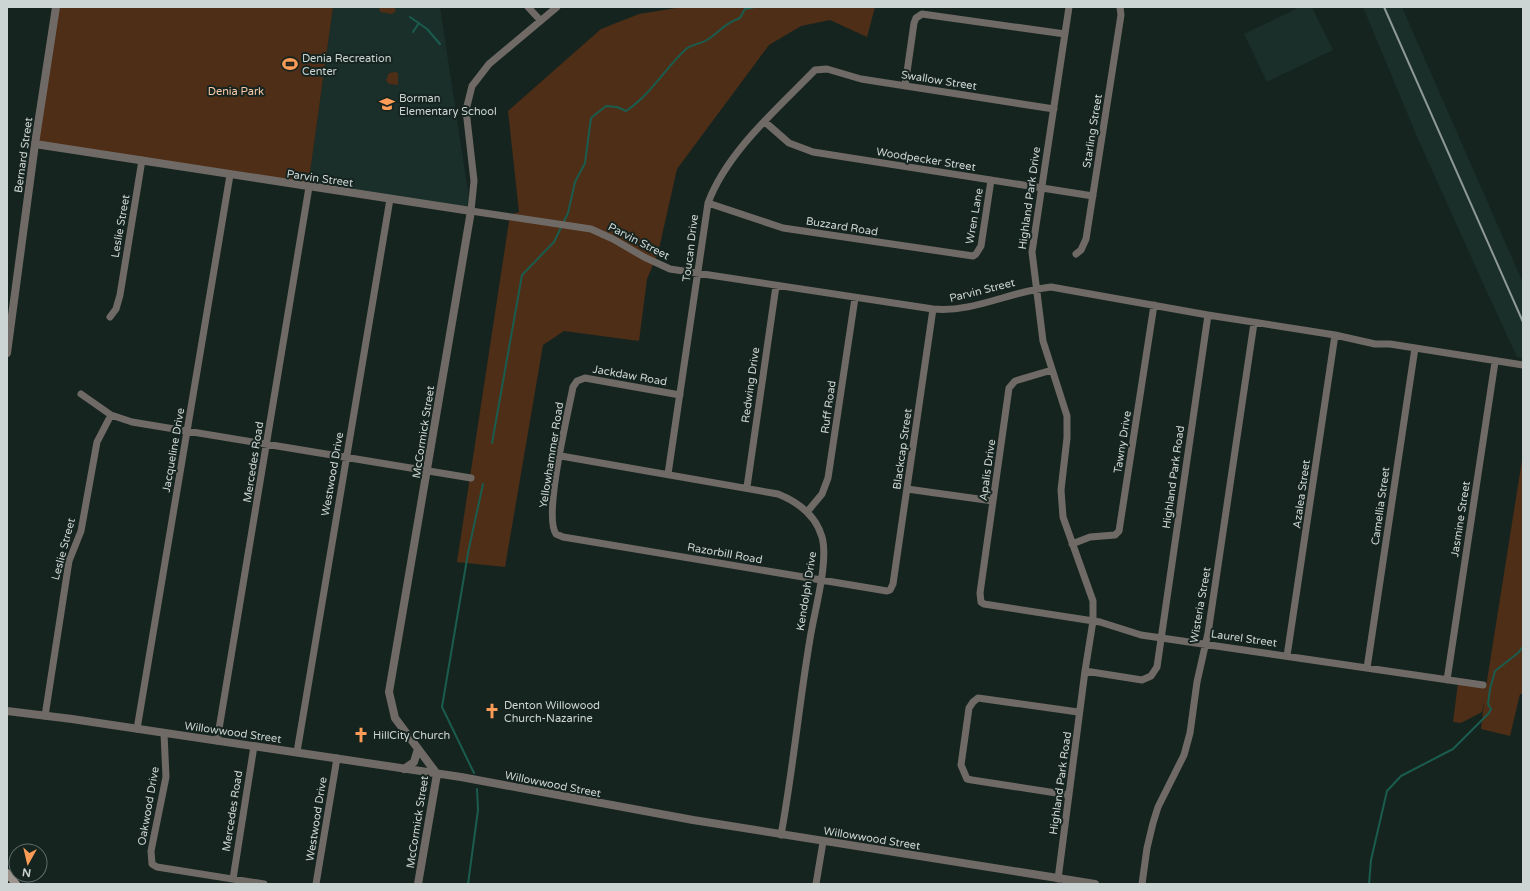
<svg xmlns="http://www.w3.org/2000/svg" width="1530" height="891" viewBox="0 0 1530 891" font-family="'Varela Round',sans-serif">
	<rect width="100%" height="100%" fill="#162420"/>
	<path fill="#1a2f2a" d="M333 7H440L471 211 308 187Z
		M1300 7H1312L1333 50 1267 82 1244 34Z
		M1363 7H1402L1523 283V358L1517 357 1487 292 1418 139Z"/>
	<path fill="#4e2e16" d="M55 7H333L308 187 35 144Z
		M379 7H394L396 11 392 14 380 12Z
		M682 7H875L867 37 830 20 801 26 769 45 677 169 658 253 647 279 639 341 564 331 543 345 505 567 457 562 510 215 519 212 508 111 601 29 639 14Z
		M395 72 398 73V85L389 84 386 80 389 73Z
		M1523 454V694H1520L1510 736 1481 729 1484 702 1482 712 1461 723 1453 722 1458 683 1486 687Z"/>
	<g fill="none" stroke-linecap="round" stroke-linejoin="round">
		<path stroke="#1a5c4e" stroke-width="2" d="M410 17 427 29 440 44
			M413 32 419 23
			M492 443 522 275 554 242 568 213 575 182 585 163 591 118 606 106 617 107 626 111C650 95 664 70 685 50 691 44 701 44 707 40 721 31 723 24 740 18L745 9 755 7
			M474 773 442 707 468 553 483 484
			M468 884 478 810 477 789
			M1369 884 1371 860 1387 791 1401 776 1453 749 1489 713 1491 709 1488 704 1490 689 1495 671 1518 653 1523 647"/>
		<path stroke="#706a66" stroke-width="7" d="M528 7 540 20
			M557 7 489 64 472 86 466 110 474 181 471 211 591 229 613 239 644 257 670 269 933 309C973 313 1011 291 1051 287L1208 315
			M1069 7 1032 252 1043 341 1067 416V438L1061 490 1063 517 1093 601V621L1085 671
			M905 86 914 23 916 18 922 14 1065 34
			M765 122 789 143 813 152 1093 196
			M708 203 783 228 973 256 976 254 981 246 991 180
			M1076 254 1081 250 1086 239 1121 15 1120 7
			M110 317 116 309 120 295 142 160
			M1052 370 1015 381 1009 388 980 593 981 602 984 604 1100 622 1141 635 1483 685
			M81 394 111 415 132 422 471 478
			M680 395 585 378 577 381 573 387C568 413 543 516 556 534L563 537 887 591 890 590 893 584 933 309
			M561 456 778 494C798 502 816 516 822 537 829 562 814 612 810 639 799 704 793 770 781 835
			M668 474 708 203C727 152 777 109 815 70L827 69 861 79 1054 109
			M747 487 776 286
			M907 489 993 501
			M807 512 822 494 828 478 855 298
			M1072 544 1090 537 1115 535 1119 531 1154 305
			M1287 656 1335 335
			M1367 668 1415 348
			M1447 680 1495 362
			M45 716 69 561 81 531 97 442 111 415
			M137 729 230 175
			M164 733 166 777 151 851 152 864 157 867 264 884
			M217 741 309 187
			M297 752 390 199
			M1069 795 972 780 967 779 961 765 969 708 973 702 978 698 1078 712
			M233 879 254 746
			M1058 879 1085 671 1142 680 1151 676 1157 667 1208 315 1335 335 1375 344H1390L1523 365
			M316 884 337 758
			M816 884 823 842
			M1142 884 1147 848 1153 823 1158 807 1184 755 1190 733 1197 682 1208 633 1254 323"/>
		<path stroke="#706a66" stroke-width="8" d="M35 144 471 211 389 692 395 718 437 774 418 884
			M7 353 35 144 56 7
			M7 711 72 719 461 777 693 820 1095 884
			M404 769 414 762 418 749"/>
		<path stroke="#9d948e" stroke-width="8" d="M7 873 16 884"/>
		<path stroke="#8e9996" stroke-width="2" d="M1384 7 1523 322"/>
	</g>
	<defs>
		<symbol id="stadium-bare" viewBox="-9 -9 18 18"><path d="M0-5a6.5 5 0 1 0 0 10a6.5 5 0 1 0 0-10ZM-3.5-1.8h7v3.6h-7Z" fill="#fd9c56" stroke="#162420" stroke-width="2.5" paint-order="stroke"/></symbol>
		<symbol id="school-bare" viewBox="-9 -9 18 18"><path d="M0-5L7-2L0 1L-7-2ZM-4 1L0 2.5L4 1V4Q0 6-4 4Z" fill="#fd9c56" stroke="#162420" stroke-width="2.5" paint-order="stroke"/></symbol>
		<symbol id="church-bare" viewBox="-9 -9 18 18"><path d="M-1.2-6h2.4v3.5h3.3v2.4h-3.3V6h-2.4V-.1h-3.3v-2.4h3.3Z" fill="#fd9c56" stroke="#162420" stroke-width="2.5" paint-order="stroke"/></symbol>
	</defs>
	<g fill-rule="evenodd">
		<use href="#stadium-bare" x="279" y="53" width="22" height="22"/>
		<use href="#school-bare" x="376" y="93" width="22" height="22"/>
		<use href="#church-bare" x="481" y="700" width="22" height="22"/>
		<use href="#church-bare" x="350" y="724" width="22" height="22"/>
	</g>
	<g text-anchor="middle" stroke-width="4" stroke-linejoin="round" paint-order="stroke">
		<g font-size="11" fill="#ccd5d3" stroke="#162420" text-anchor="start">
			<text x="302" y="62">Denia Recreation<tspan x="302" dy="13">Center</tspan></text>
			<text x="399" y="102">Borman<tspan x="399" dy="13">Elementary School</tspan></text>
			<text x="504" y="709">Denton Willowood<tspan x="504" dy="13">Church-Nazarine</tspan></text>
			<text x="373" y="739">HillCity Church</text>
		</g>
		<g font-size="11" fill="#ccd5d3" stroke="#162420">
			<text transform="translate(939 80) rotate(9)" y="4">Swallow Street</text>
			<text transform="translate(1092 131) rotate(-81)" y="4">Starling Street</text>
			<text transform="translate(23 155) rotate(-82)" y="4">Bernard Street</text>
			<text transform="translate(926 159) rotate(9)" y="4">Woodpecker Street</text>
			<text transform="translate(320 178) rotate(8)" y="4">Parvin Street</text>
			<text transform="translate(1029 198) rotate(-82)" y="4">Highland Park Drive</text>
			<text transform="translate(974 216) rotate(-80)" y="4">Wren Lane</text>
			<text transform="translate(120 226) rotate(-80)" y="4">Leslie Street</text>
			<text transform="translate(842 226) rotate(9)" y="4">Buzzard Road</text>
			<text transform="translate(639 241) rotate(27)" y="4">Parvin Street</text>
			<text transform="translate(690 248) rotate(-83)" y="4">Toucan Drive</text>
			<text transform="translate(982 290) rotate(-14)" y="4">Parvin Street</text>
			<text transform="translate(630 375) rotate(10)" y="4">Jackdaw Road</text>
			<text transform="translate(750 385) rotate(-82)" y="4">Redwing Drive</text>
			<text transform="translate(828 407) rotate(-82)" y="4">Ruff Road</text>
			<text transform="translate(423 432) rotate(-81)" y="4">McCormick Street</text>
			<text transform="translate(1122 442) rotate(-81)" y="4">Tawny Drive</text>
			<text transform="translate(902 449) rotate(-82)" y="4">Blackcap Street</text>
			<text transform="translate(173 450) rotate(-80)" y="4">Jacqueline Drive</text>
			<text transform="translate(551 455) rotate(-81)" y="4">Yellowhammer Road</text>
			<text transform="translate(253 462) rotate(-81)" y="4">Mercedes Road</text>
			<text transform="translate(987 470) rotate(-82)" y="4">Apalis Drive</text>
			<text transform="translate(332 474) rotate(-80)" y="4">Westwood Drive</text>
			<text transform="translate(1173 477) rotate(-82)" y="4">Highland Park Road</text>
			<text transform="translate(1301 494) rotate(-82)" y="4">Azalea Street</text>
			<text transform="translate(1380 506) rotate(-82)" y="4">Camellia Street</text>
			<text transform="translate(1460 519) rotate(-81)" y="4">Jasmine Street</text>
			<text transform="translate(63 549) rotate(-75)" y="4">Leslie Street</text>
			<text transform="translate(725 553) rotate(10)" y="4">Razorbill Road</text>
			<text transform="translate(806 591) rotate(-81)" y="4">Kendolph Drive</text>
			<text transform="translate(1200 605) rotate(-80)" y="4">Wisteria Street</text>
			<text transform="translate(1244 638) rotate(8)" y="4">Laurel Street</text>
			<text transform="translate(233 732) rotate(8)" y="4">Willowwood Street</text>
			<text transform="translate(1060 783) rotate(-82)" y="4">Highland Park Road</text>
			<text transform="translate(553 784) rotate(11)" y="4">Willowwood Street</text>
			<text transform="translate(148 806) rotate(-80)" y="4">Oakwood Drive</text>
			<text transform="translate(232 811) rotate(-81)" y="4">Mercedes Road</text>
			<text transform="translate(316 819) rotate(-81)" y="4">Westwood Drive</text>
			<text transform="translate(417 822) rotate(-81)" y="4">McCormick Street</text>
			<text transform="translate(872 838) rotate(9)" y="4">Willowwood Street</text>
		</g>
		<g font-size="11" fill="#f9c9a9" stroke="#162420">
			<text x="236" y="95">Denia Park</text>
		</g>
	</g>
	<rect width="1530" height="891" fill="none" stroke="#ccd5d3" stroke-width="16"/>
	<g transform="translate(28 863) rotate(188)"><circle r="19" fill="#162420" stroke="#5f6b68"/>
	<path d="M0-3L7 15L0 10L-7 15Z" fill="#fd9c56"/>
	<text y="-6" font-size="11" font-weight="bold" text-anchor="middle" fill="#ccd5d3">N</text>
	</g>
</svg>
